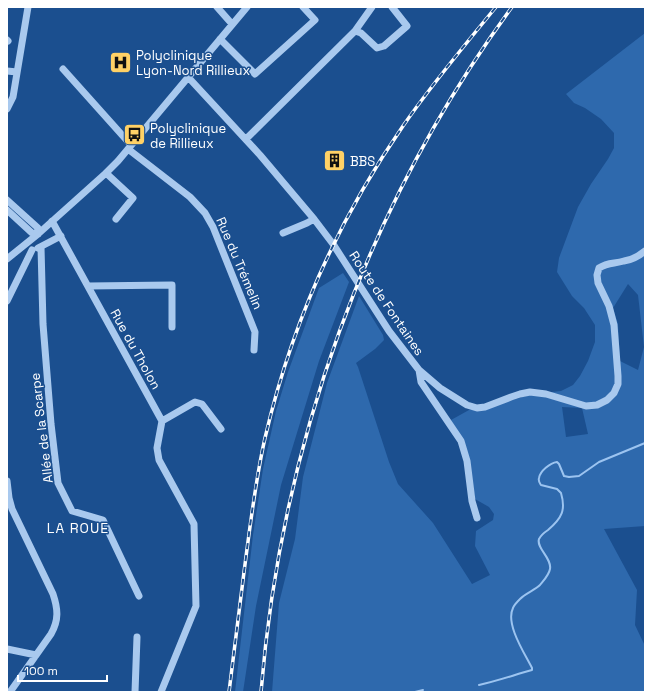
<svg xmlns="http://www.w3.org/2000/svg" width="652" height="699" viewBox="0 0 652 699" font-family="'Space Grotesk',sans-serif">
	<rect width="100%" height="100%" fill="#1b4f8f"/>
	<path fill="#2e69ad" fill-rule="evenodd" d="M645 33V526L604 529 637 590 635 625 645 646V692H272L279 603 295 539 303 477 327 383 359 296 383 335 384 340 375 349 356 363 358 367 389 462 398 484 433 523 472 584 490 575 475 546 476 531 493 520 494 514 489 507 475 499 470 466 451 420 469 410 492 406 533 394 561 391 573 385 580 376 588 361 595 342V325L584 308 572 296 557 272 559 258 578 207 591 184 608 159 614 148V133L601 119 585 108 574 103 566 94ZM628 284 638 295 644 347 638 370 620 361 618 324 613 308ZM562 407 582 408 588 434 566 437Z
		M343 273 349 282 319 361 281 485 256 606 243 692H235L253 535 263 469 276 411 288 372 319 288Z"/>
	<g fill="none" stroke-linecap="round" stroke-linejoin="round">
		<path stroke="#9cc4f0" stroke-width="2" d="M479 685C497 681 514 675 532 670V668C525 654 505 624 513 608 514 605 518 601 520 599 526 593 535 590 540 585 544 580 549 575 550 569 552 558 536 548 539 539 541 535 545 532 548 530 562 518 566 510 561 493L557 489 541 485C539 482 538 481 539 478 540 471 550 463 557 462L559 464 564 476 569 477 579 476 599 462 645 443
			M415 692 423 690"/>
		<path stroke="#a9c9ee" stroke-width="7" d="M217 7 232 24
			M355 31 372 7
			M220 39 255 74 315 20 303 7
			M7 40 8 41
			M63 69 131 145
			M7 71 17 72
			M188 77 260 155 314 219 333 244 389 331 419 370 440 388 467 405 477 408 485 407 511 397 520 394 530 392 546 394 586 406 597 405 607 400 614 393 618 384V376L614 325 609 306 598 283 597 275 599 268C608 262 614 264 624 261 632 260 639 256 645 251
			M7 109 13 97 28 7
			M246 139 355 31 361 33 377 48 384 46 407 26 392 7
			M128 149 190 197 205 213 213 227 255 332 254 350
			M106 173 133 198 116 219
			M7 200 38 228V234L32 233 7 210
			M52 221 162 421 195 402 202 404 221 429
			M283 233 307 223 314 219
			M41 247 43 324 51 424 58 483 72 511 103 520 139 596
			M38 248 61 236
			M7 259 38 234 106 173 118 161 247 7
			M88 286 172 285V327
			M7 301 32 250
			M419 370 421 382 461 441 467 461 472 501 477 518
			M7 481 9 498 12 509 53 594C58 609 59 620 51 634L10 692
			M7 649 36 655
			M135 692 137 637
			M161 692 196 606 194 524 159 460 157 448 162 421"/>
		<defs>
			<path id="rail" d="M229 692C234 652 239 612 244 572 250 527 255 482 265 438 291 326 338 220 403 126 432 84 464 46 496 7
				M261 692C281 446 366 206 512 7"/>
		</defs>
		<use href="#rail" stroke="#fff" stroke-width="3.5"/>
		<use href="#rail" stroke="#1b4f8f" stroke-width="2" stroke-dasharray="6" stroke-linecap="butt"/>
	</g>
	<defs>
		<symbol id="hospital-square" viewBox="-11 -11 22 22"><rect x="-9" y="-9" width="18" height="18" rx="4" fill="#ffd166" stroke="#1b4f8f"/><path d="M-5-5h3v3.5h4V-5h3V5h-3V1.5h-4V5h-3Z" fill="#111"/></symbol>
		<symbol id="bus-square" viewBox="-11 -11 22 22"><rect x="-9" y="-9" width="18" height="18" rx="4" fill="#ffd166" stroke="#1b4f8f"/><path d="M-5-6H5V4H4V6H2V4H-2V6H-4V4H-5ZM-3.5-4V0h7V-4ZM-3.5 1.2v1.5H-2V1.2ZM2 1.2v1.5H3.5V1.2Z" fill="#111"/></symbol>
		<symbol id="building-square" viewBox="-11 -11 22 22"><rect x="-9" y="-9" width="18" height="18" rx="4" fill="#ffd166" stroke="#1b4f8f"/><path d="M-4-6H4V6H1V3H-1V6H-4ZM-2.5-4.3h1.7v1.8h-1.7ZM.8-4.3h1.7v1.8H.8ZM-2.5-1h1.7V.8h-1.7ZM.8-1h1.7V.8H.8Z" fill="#111"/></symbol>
	</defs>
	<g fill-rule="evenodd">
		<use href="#hospital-square" x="108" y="50" width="25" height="25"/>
		<use href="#bus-square" x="122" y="122" width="25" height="25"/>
		<use href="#building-square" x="322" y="148" width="25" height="25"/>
	</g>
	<g text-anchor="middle" stroke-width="3" stroke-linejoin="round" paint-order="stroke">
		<g font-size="13" fill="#fff" stroke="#1b4f8f" text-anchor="start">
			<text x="136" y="60">Polyclinique<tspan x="136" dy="15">Lyon-Nord Rillieux</tspan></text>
			<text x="150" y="133">Polyclinique<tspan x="150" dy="15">de Rillieux</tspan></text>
			<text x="350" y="166">BBS</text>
		</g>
		<g font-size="13" fill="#fff" stroke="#1b4f8f">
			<text transform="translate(240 263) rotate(67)" y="5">Rue du Trémelin</text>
			<text transform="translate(387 303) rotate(56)" y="5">Route de Fontaines</text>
			<text transform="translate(136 349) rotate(61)" y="5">Rue du Tholon</text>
			<text transform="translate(41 428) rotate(-97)" y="5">Allée de la Scarpe</text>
		</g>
		<g font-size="14" letter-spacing="1" fill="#fff" stroke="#1b4f8f">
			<text x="78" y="533">LA ROUE</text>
		</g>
	</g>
	<rect width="652" height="699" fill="none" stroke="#ffffff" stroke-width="16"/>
	<path d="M18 675v6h89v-6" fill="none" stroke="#ffffff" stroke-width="2"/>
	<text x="24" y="675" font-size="12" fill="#ffffff" stroke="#1b4f8f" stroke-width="3" paint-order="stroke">100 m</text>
</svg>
